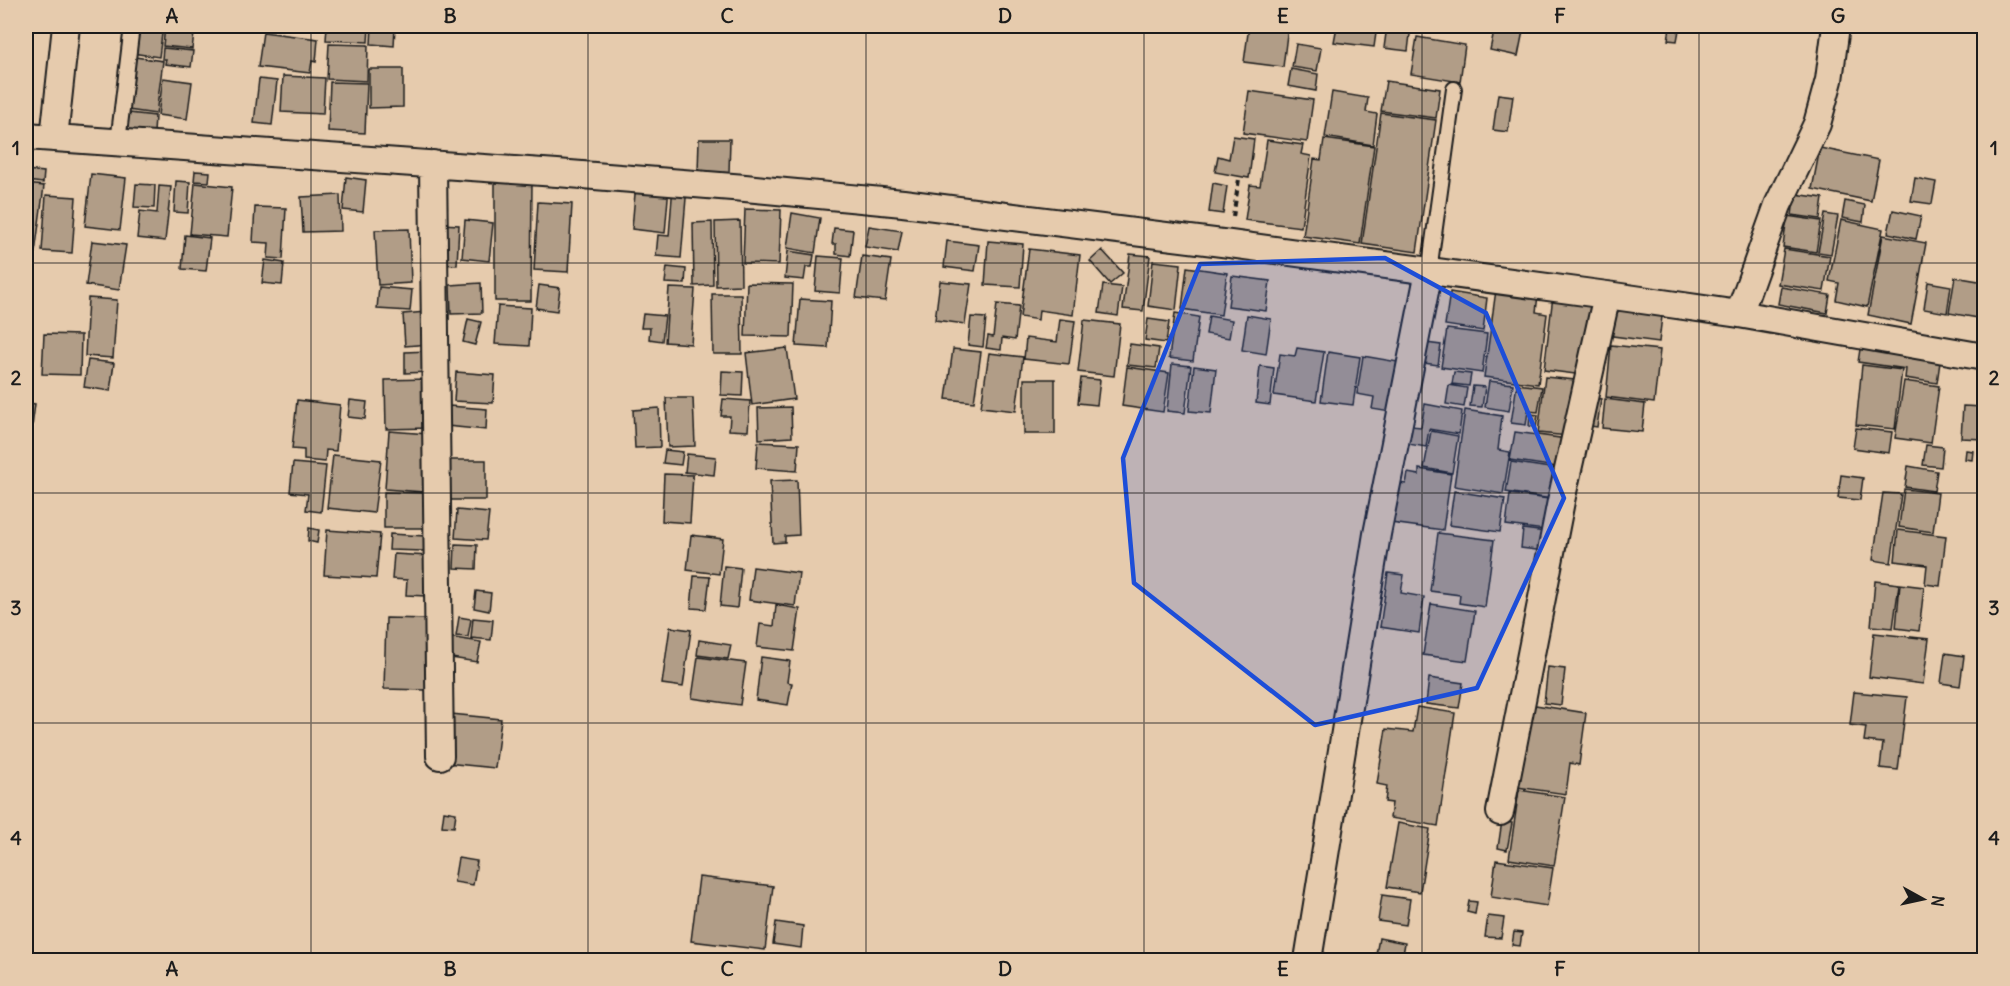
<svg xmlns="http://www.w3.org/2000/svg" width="2010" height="986" viewBox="0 0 2010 986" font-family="Delius,sans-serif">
	<rect width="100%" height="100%" fill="#e6cbad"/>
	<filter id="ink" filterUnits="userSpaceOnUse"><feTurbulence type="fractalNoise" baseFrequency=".0167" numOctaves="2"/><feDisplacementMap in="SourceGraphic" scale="12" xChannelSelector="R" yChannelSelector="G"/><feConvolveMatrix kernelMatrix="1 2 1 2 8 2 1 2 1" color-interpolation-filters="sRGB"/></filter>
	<g filter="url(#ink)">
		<path fill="#b19d87" stroke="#1c1c1c" stroke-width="1.5" d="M136 26H163L159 57 132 53Z
			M165 26H195L192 49 163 46Z
			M327 26H369L368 42 326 40Z
			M372 26H395L394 46 371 44Z
			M1249 26H1288L1283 67 1244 62Z
			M1337 26H1377L1374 47 1334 42Z
			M1387 26H1411L1408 51 1384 48Z
			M1495 26H1524L1518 56 1490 50Z
			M1670 28 1679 30 1677 41 1668 40Z
			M263 32 318 39 316 62 312 61 310 73 258 67Z
			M1417 37 1465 45 1460 82 1411 74Z
			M329 44 368 45 367 81 327 79Z
			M1296 44 1321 48 1317 71 1292 67Z
			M163 48 193 51 191 67 165 64 166 59H162Z
			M135 57 163 61 156 114 128 110Z
			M369 69H403V107L369 108Z
			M1291 69 1318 74 1316 91 1288 86Z
			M283 76 325 78 323 114 281 112Z
			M163 78 192 82 187 119 158 115Z
			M259 79 277 81 272 125 254 123Z
			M1386 81 1440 89 1436 118 1381 111Z
			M330 82 367 83 365 133 328 131Z
			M1249 91 1313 100 1307 142 1243 133Z
			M1332 92 1368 98 1366 112 1377 114 1373 145 1325 137Z
			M1498 94 1513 96 1508 132 1493 130Z
			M129 113 155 116 154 133 127 130Z
			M1381 113 1436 120 1417 252 1362 244Z
			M1233 136 1254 139 1249 178 1215 172 1218 156 1229 159Z
			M699 139H730L729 173H698Z
			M1324 139 1374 146 1360 244 1303 236 1314 159 1321 160Z
			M1267 140 1303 145 1301 154 1311 156 1301 227 1245 220 1250 185 1260 186Z
			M1820 148 1879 160 1871 201 1812 189Z
			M26 170 44 172 43 183 26 181Z
			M195 171 210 172 209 182 194 181Z
			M91 174 126 178 120 230 85 226Z
			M346 177 366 180 363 212 343 210Z
			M1915 178 1936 182 1932 204 1911 201Z
			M176 181 190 182 188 213 174 212Z
			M495 181H532L531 301H495Z
			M636 182 669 186 665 233 632 229Z
			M195 183 232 187 227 237 190 234Z
			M1213 183 1227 186 1223 214 1209 212Z
			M26 184 44 186 33 268 26 267Z
			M136 184 155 185 154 208 134 207Z
			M673 185 687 186 681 258 656 256 658 235 669 236Z
			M159 186 171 187 165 241 137 238 140 211 157 213Z
			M1795 194 1823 198 1820 219 1792 215Z
			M46 195 76 197 72 253 42 251Z
			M340 195 341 231 303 232 301 197Z
			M1845 201 1865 205 1863 222 1842 218Z
			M538 202 572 204 568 272 534 270Z
			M255 207 286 208 283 259 268 258 269 243 253 242Z
			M745 209 781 210 779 264 743 263Z
			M1893 210 1921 216 1916 239 1888 233Z
			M792 213 820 218 815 253 787 248Z
			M1825 214 1838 216 1831 254 1818 252Z
			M1787 216 1821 221 1816 252 1783 247Z
			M465 220 493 223 489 261 462 258Z
			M1841 220 1883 229 1867 307 1836 300 1839 283 1829 281Z
			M740 221 741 285 716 286 715 222Z
			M712 222 713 285 694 286 693 223Z
			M441 224 459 225 457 265 439 264Z
			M869 226 902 231 898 252 865 247Z
			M834 228 853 230 850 256 836 254V244H832Z
			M409 229 411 283 378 285 375 230Z
			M185 235 210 238 206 271 182 269Z
			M1883 235 1926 243 1911 324 1868 315Z
			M92 241 126 245 119 290 86 285Z
			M947 241 979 245 975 271 944 267Z
			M988 241 1023 244 1020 287 985 285Z
			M1029 249 1080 255 1073 315 1039 310 1038 320 1020 317Z
			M1784 249 1830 256 1824 291 1778 284Z
			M1102 250 1123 273 1110 284 1090 261Z
			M788 251 814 255 812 267H806L804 280 785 278Z
			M1130 254 1150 256 1143 311 1123 309Z
			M818 256 843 258 840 293 815 291Z
			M862 256 891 260 885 301 856 298Z
			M265 260 284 263 282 285 262 283Z
			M1153 261 1181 264 1176 310 1148 306Z
			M667 267 686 269 685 284 665 283Z
			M1187 267 1227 273 1221 315 1182 309Z
			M26 274 34 276 29 306 26 305Z
			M1232 276 1270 281 1266 311 1228 306Z
			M1955 277 1984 282V319L1949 313Z
			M940 281 971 284 965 324 935 320Z
			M1928 282 1951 286 1947 313 1924 309Z
			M481 283 482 313 451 314 450 285Z
			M747 283 793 284 791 337 745 336Z
			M539 285 560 288 557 311 536 308Z
			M1103 285 1122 287 1118 316 1099 313Z
			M379 287 412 290 410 311 377 309Z
			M1781 287 1830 295 1827 313 1778 304Z
			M669 288 695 289 691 344 665 342Z
			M1496 290 1538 295 1536 312 1547 314 1538 384 1484 377Z
			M1450 292 1487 298 1483 331 1445 325Z
			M712 294H741L742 354H713Z
			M1553 296 1592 301 1583 375 1544 370Z
			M88 298 117 300 113 358 85 356Z
			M800 299 831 301 828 348 796 346Z
			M997 304 1019 306 1015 340 1002 338 1001 350 986 348 988 336 993 337Z
			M498 306 531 308 529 346 495 344Z
			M1609 309 1662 316 1659 342 1605 335Z
			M426 312 429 344 405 346 403 314Z
			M1175 313 1199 317 1193 361 1169 358Z
			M643 314 665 316 662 341 649 339 650 328H641Z
			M1247 315 1271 319 1266 354 1242 350Z
			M1209 316 1232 320 1229 338 1206 334Z
			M971 317 986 318 983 347 968 345Z
			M468 319 481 322 475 345 463 342Z
			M1060 319 1075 321 1069 364 1024 359 1026 338 1057 342Z
			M1148 319 1169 322 1166 343 1145 340Z
			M1084 320 1120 324 1114 376 1078 372Z
			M1447 329 1487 334 1482 373 1441 367Z
			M44 334 81 335 80 375 42 374Z
			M1426 343 1441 345 1438 365 1424 363Z
			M1861 343 1941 355 1937 383 1905 378 1906 369 1858 362Z
			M1130 344 1159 348 1156 368 1127 365Z
			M1611 345 1660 350 1654 403 1606 397Z
			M787 348 794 399 752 405 746 353Z
			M1297 348 1324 352 1316 401 1274 395 1280 354 1295 356Z
			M953 349 981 352 974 402 946 399Z
			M429 351 430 372 405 373V352Z
			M1328 352 1360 357 1353 405 1321 401Z
			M989 353 1023 357 1016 411 981 407Z
			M1363 356 1404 363 1396 413 1372 409 1374 397 1357 394Z
			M88 360 114 363 110 391 84 387Z
			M1172 364 1191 366 1185 413 1167 411Z
			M1862 365 1902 370 1895 429 1856 425Z
			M1194 366 1216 369 1211 413 1189 411Z
			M1260 366 1274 368 1270 405 1256 403Z
			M1127 367 1169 373 1163 412 1122 406Z
			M722 371 743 372 742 396 721 395Z
			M456 372 495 375 493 403 454 401Z
			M1454 372 1471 374 1469 386 1452 384Z
			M1545 377 1575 380 1569 436 1538 433Z
			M1081 378 1100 380 1097 405 1078 403Z
			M428 379 429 428 386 429 385 380Z
			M1024 379H1055V434H1024Z
			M1489 381 1513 384 1509 411 1485 407Z
			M1904 381 1939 386 1931 443 1895 438Z
			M1517 384 1542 387 1538 412 1528 411 1526 425 1511 423Z
			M1449 385 1467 388 1464 407 1446 404Z
			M1473 386 1485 387 1482 407 1470 406Z
			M1588 397 1601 399 1597 427 1584 425Z
			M26 398H28V403L35 404 30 442 26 441Z
			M666 398H693L695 446 668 447Z
			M723 399 750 401 748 431 729 430 730 416H721Z
			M1605 399 1645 404 1642 432 1602 428Z
			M297 400 340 405 336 451 326 450 325 462 304 460V450L292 449Z
			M350 400 367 402 365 419 348 417Z
			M1425 404 1462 411 1459 434 1429 429 1426 447 1408 444 1411 426 1421 427Z
			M449 406 487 409 486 430 447 426Z
			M1963 406 1984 407V439L1961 438Z
			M791 407 792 437 759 439 758 408Z
			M659 408 660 447 635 448 633 410Z
			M1465 410 1502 416 1498 450 1510 452 1503 494 1454 486Z
			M1530 414 1538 415 1536 427 1529 426Z
			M1856 428 1892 432 1889 453 1853 448Z
			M389 431 428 434 424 492 385 489Z
			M1431 431 1458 436 1452 473 1424 468Z
			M1515 432 1567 439 1563 468 1510 460Z
			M758 442 799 444 797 471 756 468Z
			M1926 445 1943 447 1941 467 1923 465Z
			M665 450 683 452 681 465 663 463Z
			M1966 450 1973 451 1972 460 1965 459Z
			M687 454 716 457 714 475 685 472Z
			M333 455 381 460 374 513 327 508Z
			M444 460H486V500H443Z
			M1511 462 1563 470 1559 500 1506 492Z
			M293 463 326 466 321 512 306 510 308 494 290 492Z
			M1908 466 1937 471 1934 491 1905 487Z
			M1419 469 1451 474 1443 530 1391 523 1398 483 1406 484 1408 473 1419 475Z
			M664 474 693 475 690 523 662 521Z
			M1841 475 1863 478 1860 500 1838 498Z
			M797 480 799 535 785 536V542L773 543 770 481Z
			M1904 489 1938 493 1933 532 1899 527Z
			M1454 491 1505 499 1500 532 1449 525Z
			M384 492 425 493 424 528H384Z
			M1883 493 1901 494 1891 563 1873 560Z
			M1510 494 1557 500 1553 531 1506 525Z
			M457 510 489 513 486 540 455 538Z
			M309 528 319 530 317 543 308 541Z
			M1523 529 1546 532 1544 551 1521 548Z
			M327 530 380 534 376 578 324 575Z
			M1898 530 1946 536 1940 586 1925 584 1927 565 1895 561Z
			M1438 533 1494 540 1485 607 1459 603 1460 595 1430 591Z
			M390 534 425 536 424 551 389 550Z
			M691 535 723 539 719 574 687 570Z
			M455 544 477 545 476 569 454 568Z
			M394 554 429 556 426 596 406 595 407 580 392 579Z
			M724 566 741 568 737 608 720 606Z
			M753 567 799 573 795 606 749 600Z
			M1388 573 1404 575 1401 593 1424 597 1419 633 1380 627Z
			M694 576 710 577 706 609 691 608Z
			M1875 581 1899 584 1893 628 1871 626Z
			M1900 584 1924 587 1919 631 1896 628Z
			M476 591 491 593 489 611 474 608Z
			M1431 604 1475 611 1467 661 1423 655Z
			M776 605 800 609 794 651 757 647 760 624 774 626Z
			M459 617 471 619 468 637 456 636Z
			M386 618 428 619 426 690 384 689Z
			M473 618 493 620 491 640 471 638Z
			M670 627 691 630 683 687 662 684Z
			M1874 633 1929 639 1923 684 1869 677Z
			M448 637 481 642 477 662 445 657Z
			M699 640 731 645 728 659 697 655Z
			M1945 653 1964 656 1960 686 1941 683Z
			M698 657 746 663 740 705 692 698Z
			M761 657 790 661 787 682 792 683 788 705 756 700Z
			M1548 667 1565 669 1561 705 1544 703Z
			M1429 678 1463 683 1459 708 1426 704Z
			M1854 692 1907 697 1898 770 1880 768 1883 743 1864 741 1866 727 1850 725Z
			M1529 704 1586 713 1579 765 1570 763 1566 794 1517 787Z
			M1417 707 1455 713 1438 826 1390 818 1392 803 1385 802 1387 786 1377 784 1386 729 1413 732Z
			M451 714 501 719 495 768 446 763Z
			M1519 790 1565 797 1554 866 1509 859Z
			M444 811 456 813 454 827 442 826Z
			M1502 821 1512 823 1507 850 1498 848Z
			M1398 823 1430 829 1420 892 1387 887Z
			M458 858 477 861 473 885 454 882Z
			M1496 860 1553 868 1547 906 1491 897Z
			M699 877 773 886 765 950 691 941Z
			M1382 895 1410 899 1406 925 1378 921Z
			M1469 901 1477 902 1475 914 1467 912Z
			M1488 916 1504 918 1501 938 1485 937Z
			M776 922 803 926 801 948 773 944Z
			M1514 932 1522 933 1520 946 1512 945Z
			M1379 938 1405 943 1402 960H1375Z"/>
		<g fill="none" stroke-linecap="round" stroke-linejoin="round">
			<defs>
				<path id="service" d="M118 142 132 26
					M1429 271 1454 89"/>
				<path id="minor" d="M26 136 557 173 745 188 903 203 1230 244 1607 295 1739 314 1984 357
					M54 138 66 26
					M433 164 440 756
					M1739 314 1778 205 1817 124 1829 80 1836 26
					M1500 812 1561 501 1607 295
					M1308 960 1377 534 1429 271"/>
			</defs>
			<use href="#service" stroke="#1c1c1c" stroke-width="18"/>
			<use href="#minor" stroke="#1c1c1c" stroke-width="30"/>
			<path stroke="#1c1c1c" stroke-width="4" stroke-dasharray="6 4.5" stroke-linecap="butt" d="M1233 217 1239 179"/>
			<use href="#service" stroke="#e6cbad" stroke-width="14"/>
			<use href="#minor" stroke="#e6cbad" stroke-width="26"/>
		</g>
	</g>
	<path fill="#1d4ed8" fill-opacity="0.2" stroke="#1d4ed8" stroke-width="4.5" stroke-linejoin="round" d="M1385 258 1486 313 1564 498 1477 688 1315 725 1134 583 1123 458 1200 264Z"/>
	<path fill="none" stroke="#1c1c1c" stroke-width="1.5" stroke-opacity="0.55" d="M311 26V960M588 26V960M866 26V960M1144 26V960M1422 26V960M1699 26V960M26 263H1984M26 493H1984M26 723H1984"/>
	<rect width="2010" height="986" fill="none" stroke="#e6cbad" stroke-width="66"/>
	<g transform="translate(1923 899) rotate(98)" stroke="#e6cbad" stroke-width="4.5" paint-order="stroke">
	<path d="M0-4.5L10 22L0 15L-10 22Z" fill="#1c1c1c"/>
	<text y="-9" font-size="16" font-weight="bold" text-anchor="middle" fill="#1c1c1c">N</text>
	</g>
	<rect x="33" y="33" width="1944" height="920" fill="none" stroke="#1c1c1c" stroke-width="2"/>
	<g font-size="20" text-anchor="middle" font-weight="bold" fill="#1c1c1c">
		<text x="172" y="23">A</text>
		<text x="450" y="23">B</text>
		<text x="727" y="23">C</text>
		<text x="1005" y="23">D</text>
		<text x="1283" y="23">E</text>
		<text x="1560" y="23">F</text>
		<text x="1838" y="23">G</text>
		<text x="16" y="155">1</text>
		<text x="1994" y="155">1</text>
		<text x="16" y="385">2</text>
		<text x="1994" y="385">2</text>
		<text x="16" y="615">3</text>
		<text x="1994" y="615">3</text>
		<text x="16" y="845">4</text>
		<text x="1994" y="845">4</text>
		<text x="172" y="976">A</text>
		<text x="450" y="976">B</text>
		<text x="727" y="976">C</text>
		<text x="1005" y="976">D</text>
		<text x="1283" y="976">E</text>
		<text x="1560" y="976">F</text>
		<text x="1838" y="976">G</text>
	</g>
</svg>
